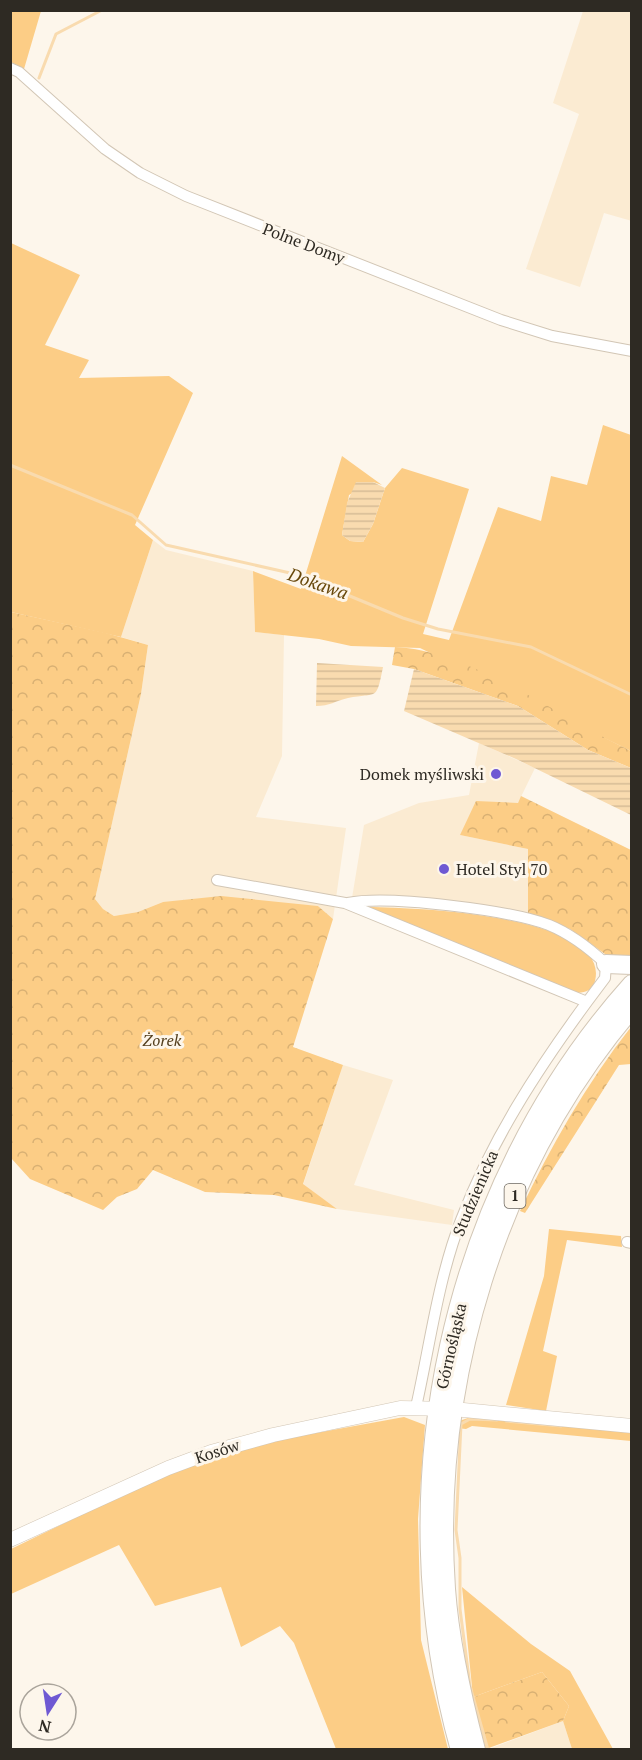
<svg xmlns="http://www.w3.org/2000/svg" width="642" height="1760" viewBox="0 0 642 1760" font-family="'PT Serif',serif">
	<defs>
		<pattern id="forest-crowns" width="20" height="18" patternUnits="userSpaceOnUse" patternTransform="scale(1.5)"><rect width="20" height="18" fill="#fccd86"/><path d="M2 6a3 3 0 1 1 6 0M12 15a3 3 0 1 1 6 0" fill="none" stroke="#d8b073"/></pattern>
		<pattern id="water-rules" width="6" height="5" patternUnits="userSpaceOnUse" patternTransform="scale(1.5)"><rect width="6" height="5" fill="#f9dbaf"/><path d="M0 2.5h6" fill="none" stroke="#d6bc96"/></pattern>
	</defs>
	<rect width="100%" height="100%" fill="#fdf6eb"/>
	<path fill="#fbebd2" d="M583 11H631L632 221 604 213 580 287 526 269 579 114 553 103Z
		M153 540 166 550 253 571 255 632 284 635 282 756 256 817 346 828 333 919 318 906 163 902 138 912 114 916 103 909 95 899 141 694 148 645 121 637Z
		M479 743 535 768 518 803 460 835 528 849V914L352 898 364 825 419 803 469 795Z
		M343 1065 393 1080 354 1185 454 1210 452 1225 337 1209 303 1185Z
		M563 1721 572 1749 486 1750Z"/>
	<path fill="#fccd86" d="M10 11H41L24 69 11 62Z
		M11 243 80 275 45 345 89 360 79 378 169 376 193 393 135 525 153 540 121 637 11 612Z
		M603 425 631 435V751L420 648 351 646 319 639 255 632 253 571 301 589 342 456 382 485 373 482 349 495 342 535 350 541 363 542 373 524 385 488 402 468 469 489 423 634 449 640 498 507 541 521 551 476 587 485Z
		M363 907C403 907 612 913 595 981 593 990 586 992 578 993Z
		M549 1229 621 1236 622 1247 567 1240 543 1351 557 1356 546 1411 506 1405 544 1276Z
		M404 1417 425 1425 418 1519 421 1640 448 1749H336L294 1643 280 1626 241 1647 221 1587 155 1606 119 1545 11 1594V1549L211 1452Z
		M471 1417 631 1430V1441L472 1426 466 1429 456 1428 459 1421Z
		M462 1587 531 1644 570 1671 613 1749H572L563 1721 569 1706 542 1672 473 1697Z"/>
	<path fill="url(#forest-crowns)" d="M11 612 106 633 148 645 141 694 95 899 103 909 114 916 138 912 163 902 221 896 318 906 333 919 293 1047 343 1065 303 1184 337 1209 274 1195 205 1192 153 1170 137 1189 117 1197 103 1210 30 1179 11 1158Z
		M395 647C470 650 562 719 631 751V768L588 750 518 706 414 669 392 665Z
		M521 796 631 850V958L612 959 570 929 528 914V849L460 835 476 801 518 803Z
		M631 1027V1064L619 1065 525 1213 520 1211C551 1146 586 1084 631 1027Z
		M542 1672 569 1706 563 1721 486 1749 473 1697Z"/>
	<path fill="url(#water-rules)" d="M356 482H373L385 488 373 524 363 542 350 541 342 535 347 503Z
		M317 663 383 667C376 702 378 692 348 698 335 701 330 706 316 706Z
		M414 669 518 706 588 750 631 768V815L516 759 404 711Z"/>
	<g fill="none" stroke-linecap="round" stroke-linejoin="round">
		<path stroke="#f9dbaf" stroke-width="3" d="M39 78 56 34 102 10
			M10 465 132 515 166 545 299 575 403 618 438 629 531 647 632 695
			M506 1421 561 1426
			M488 1750 470 1686 460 1609V1558L456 1530 461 1424 470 1419 497 1420"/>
		<defs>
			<path id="minor" d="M10 68 19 72 105 149 140 173 186 196 501 320 552 336 632 351
				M217 880 345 903 587 1002C537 1070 491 1141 461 1220 438 1279 430 1345 416 1407
				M348 903C389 895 509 910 549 925 571 934 589 948 606 964L605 978 587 1002
				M627 1242 632 1243"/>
			<path id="tertiary" d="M10 1540 168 1468 211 1452 273 1435 400 1408 453 1409 632 1426"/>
			<path id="primary" d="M606 964 632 965
				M460 1750C386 1487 448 1189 632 984
				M476 1750C462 1697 450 1644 446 1589 432 1382 496 1168 632 1008"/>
		</defs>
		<use href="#minor" stroke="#d2c6b5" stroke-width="12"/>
		<use href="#tertiary" stroke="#d2c6b5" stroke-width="15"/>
		<use href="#primary" stroke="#d2c6b5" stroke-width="20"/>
		<use href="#minor" stroke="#fff" stroke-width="10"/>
		<use href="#tertiary" stroke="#fff" stroke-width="14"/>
		<use href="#primary" stroke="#fff" stroke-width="18"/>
	</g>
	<g fill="#6f59d3" stroke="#fdf6eb" stroke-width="2">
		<circle cx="496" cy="774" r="6"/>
		<circle cx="444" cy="869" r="6"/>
	</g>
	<g text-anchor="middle" stroke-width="6" stroke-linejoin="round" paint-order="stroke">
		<rect fill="#fdf6eb" stroke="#6c675f" stroke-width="1.5" x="504.5" y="1184" width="21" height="24" rx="4.5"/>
		<g font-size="15" font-weight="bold" fill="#2e2a23">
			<text x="515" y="1201">1</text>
		</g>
		<g font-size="16" fill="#2e2a23" stroke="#fdf6eb">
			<text transform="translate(304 243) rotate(21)" y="6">Polne Domy</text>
			<text transform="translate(475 1193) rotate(-67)" y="6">Studzienicka</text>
			<text transform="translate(451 1346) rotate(-77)" y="6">Górnośląska</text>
			<text transform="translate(217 1451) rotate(-18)" y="6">Kosów</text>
		</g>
		<g font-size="16" fill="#2e2a23" stroke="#fdf6eb" text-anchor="end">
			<text x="484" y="780">Domek myśliwski</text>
			<text x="456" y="875" text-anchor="start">Hotel Styl 70</text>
		</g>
		<g font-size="16" font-style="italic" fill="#55401f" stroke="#fdf6eb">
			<text x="162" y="1046">Żorek</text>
		</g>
		<g font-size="18" font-style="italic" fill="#68480b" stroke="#fdf6eb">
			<text transform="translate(318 584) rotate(19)" y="6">Dokawa</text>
		</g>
	</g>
	<rect width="642" height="1760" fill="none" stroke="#2e2a23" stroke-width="24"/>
	<g transform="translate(48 1712) rotate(192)"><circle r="28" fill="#fdf6eb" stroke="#aaa49b" stroke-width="1.5"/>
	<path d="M0-4.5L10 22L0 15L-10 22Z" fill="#6f59d3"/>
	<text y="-9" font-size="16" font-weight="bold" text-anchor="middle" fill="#2e2a23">N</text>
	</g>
</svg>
